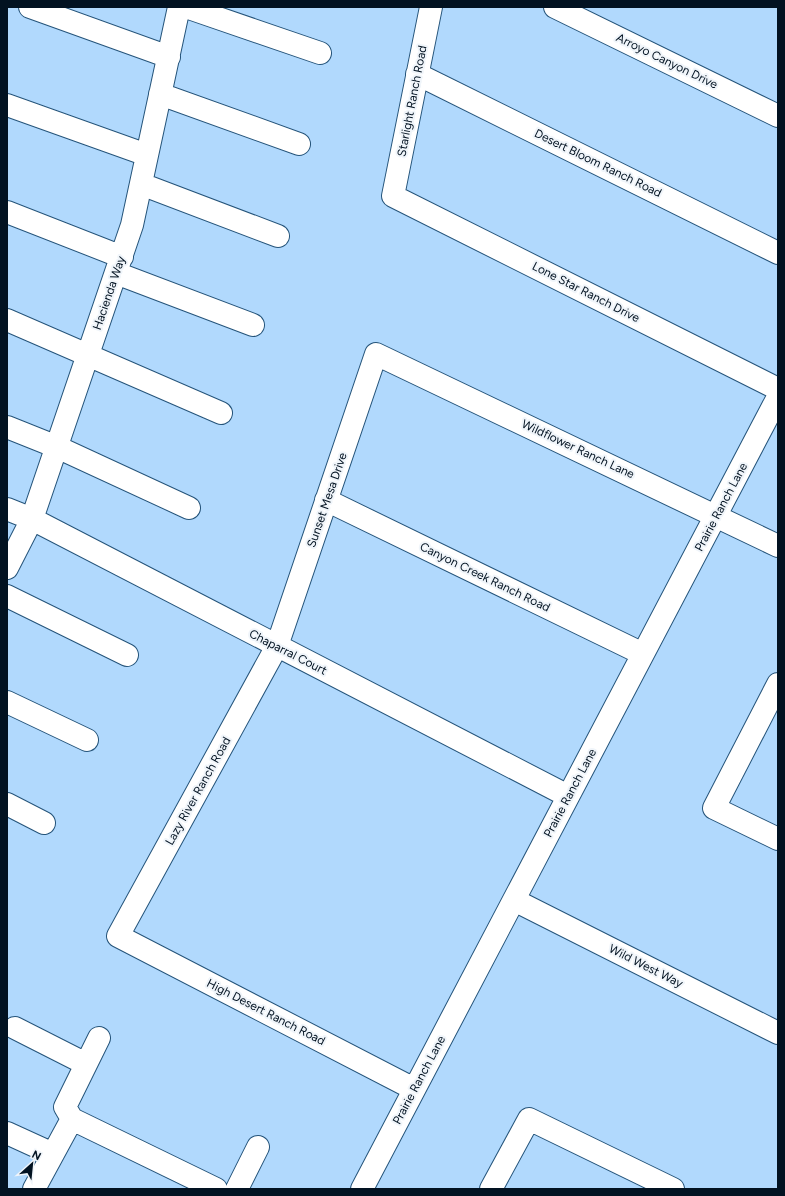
<svg xmlns="http://www.w3.org/2000/svg" width="785" height="1196" viewBox="0 0 785 1196" font-family="Figtree,sans-serif">
	<rect width="100%" height="100%" fill="#b1d9fd"/>
	<g fill="none" stroke-linecap="round" stroke-linejoin="round">
		<defs>
			<path id="minor" d="M30 7 169 57
				M186 7 320 53
				M431 7 393 196 778 389
				M555 7 778 116
				M417 74 778 253
				M160 94 299 144
				M7 105 147 155
				M141 184 278 236
				M7 212 122 257
				M116 273 253 325
				M7 320 221 413
				M7 427 57 447 189 508
				M326 500 643 654
				M7 509 32 519 568 796
				M7 568 32 519 132 225 179 7
				M7 596 127 655
				M778 684 714 808 778 839
				M7 702 87 740
				M7 804 44 823
				M514 900 778 1033
				M15 1028 86 1064
				M414 1089 118 936 277 646 376 354 778 546
				M72 1119 216 1189
				M72 1119 65 1107 99 1038
				M7 1133 53 1154
				M34 1189 72 1119
				M237 1189 258 1147
				M362 1189 778 397
				M491 1189 529 1119 673 1189"/>
		</defs>
		<use href="#minor" stroke="#25547a" stroke-width="24"/>
		<use href="#minor" stroke="#fff" stroke-width="22"/>
	</g>
	<g text-anchor="middle" stroke-width="4" stroke-linejoin="round" paint-order="stroke">
		<g font-size="12" fill="#021221" stroke="#f0f5fa">
			<text transform="translate(667 61) rotate(26)" y="4">Arroyo Canyon Drive</text>
			<text transform="translate(412 101) rotate(-79)" y="4">Starlight Ranch Road</text>
			<text transform="translate(598 163) rotate(26)" y="4">Desert Bloom Ranch Road</text>
			<text transform="translate(586 292) rotate(27)" y="4">Lone Star Ranch Drive</text>
			<text transform="translate(109 293) rotate(-71)" y="4">Hacienda Way</text>
			<text transform="translate(578 449) rotate(25)" y="4">Wildflower Ranch Lane</text>
			<text transform="translate(327 500) rotate(-71)" y="4">Sunset Mesa Drive</text>
			<text transform="translate(721 507) rotate(-62)" y="4">Prairie Ranch Lane</text>
			<text transform="translate(485 577) rotate(26)" y="4">Canyon Creek Ranch Road</text>
			<text transform="translate(288 652) rotate(27)" y="4">Chaparral Court</text>
			<text transform="translate(198 791) rotate(-61)" y="4">Lazy River Ranch Road</text>
			<text transform="translate(570 793) rotate(-62)" y="4">Prairie Ranch Lane</text>
			<text transform="translate(646 966) rotate(27)" y="4">Wild West Way</text>
			<text transform="translate(266 1012) rotate(27)" y="4">High Desert Ranch Road</text>
			<text transform="translate(419 1080) rotate(-62)" y="4">Prairie Ranch Lane</text>
		</g>
	</g>
	<rect width="785" height="1196" fill="none" stroke="#021221" stroke-width="16"/>
	<g transform="translate(32 1164) rotate(27)" stroke="#f0f5fa" stroke-width="3" paint-order="stroke">
	<path d="M0-3L7 15L0 10L-7 15Z" fill="#021221"/>
	<text y="-6" font-size="11" font-weight="bold" text-anchor="middle" fill="#021221">N</text>
	</g>
</svg>
